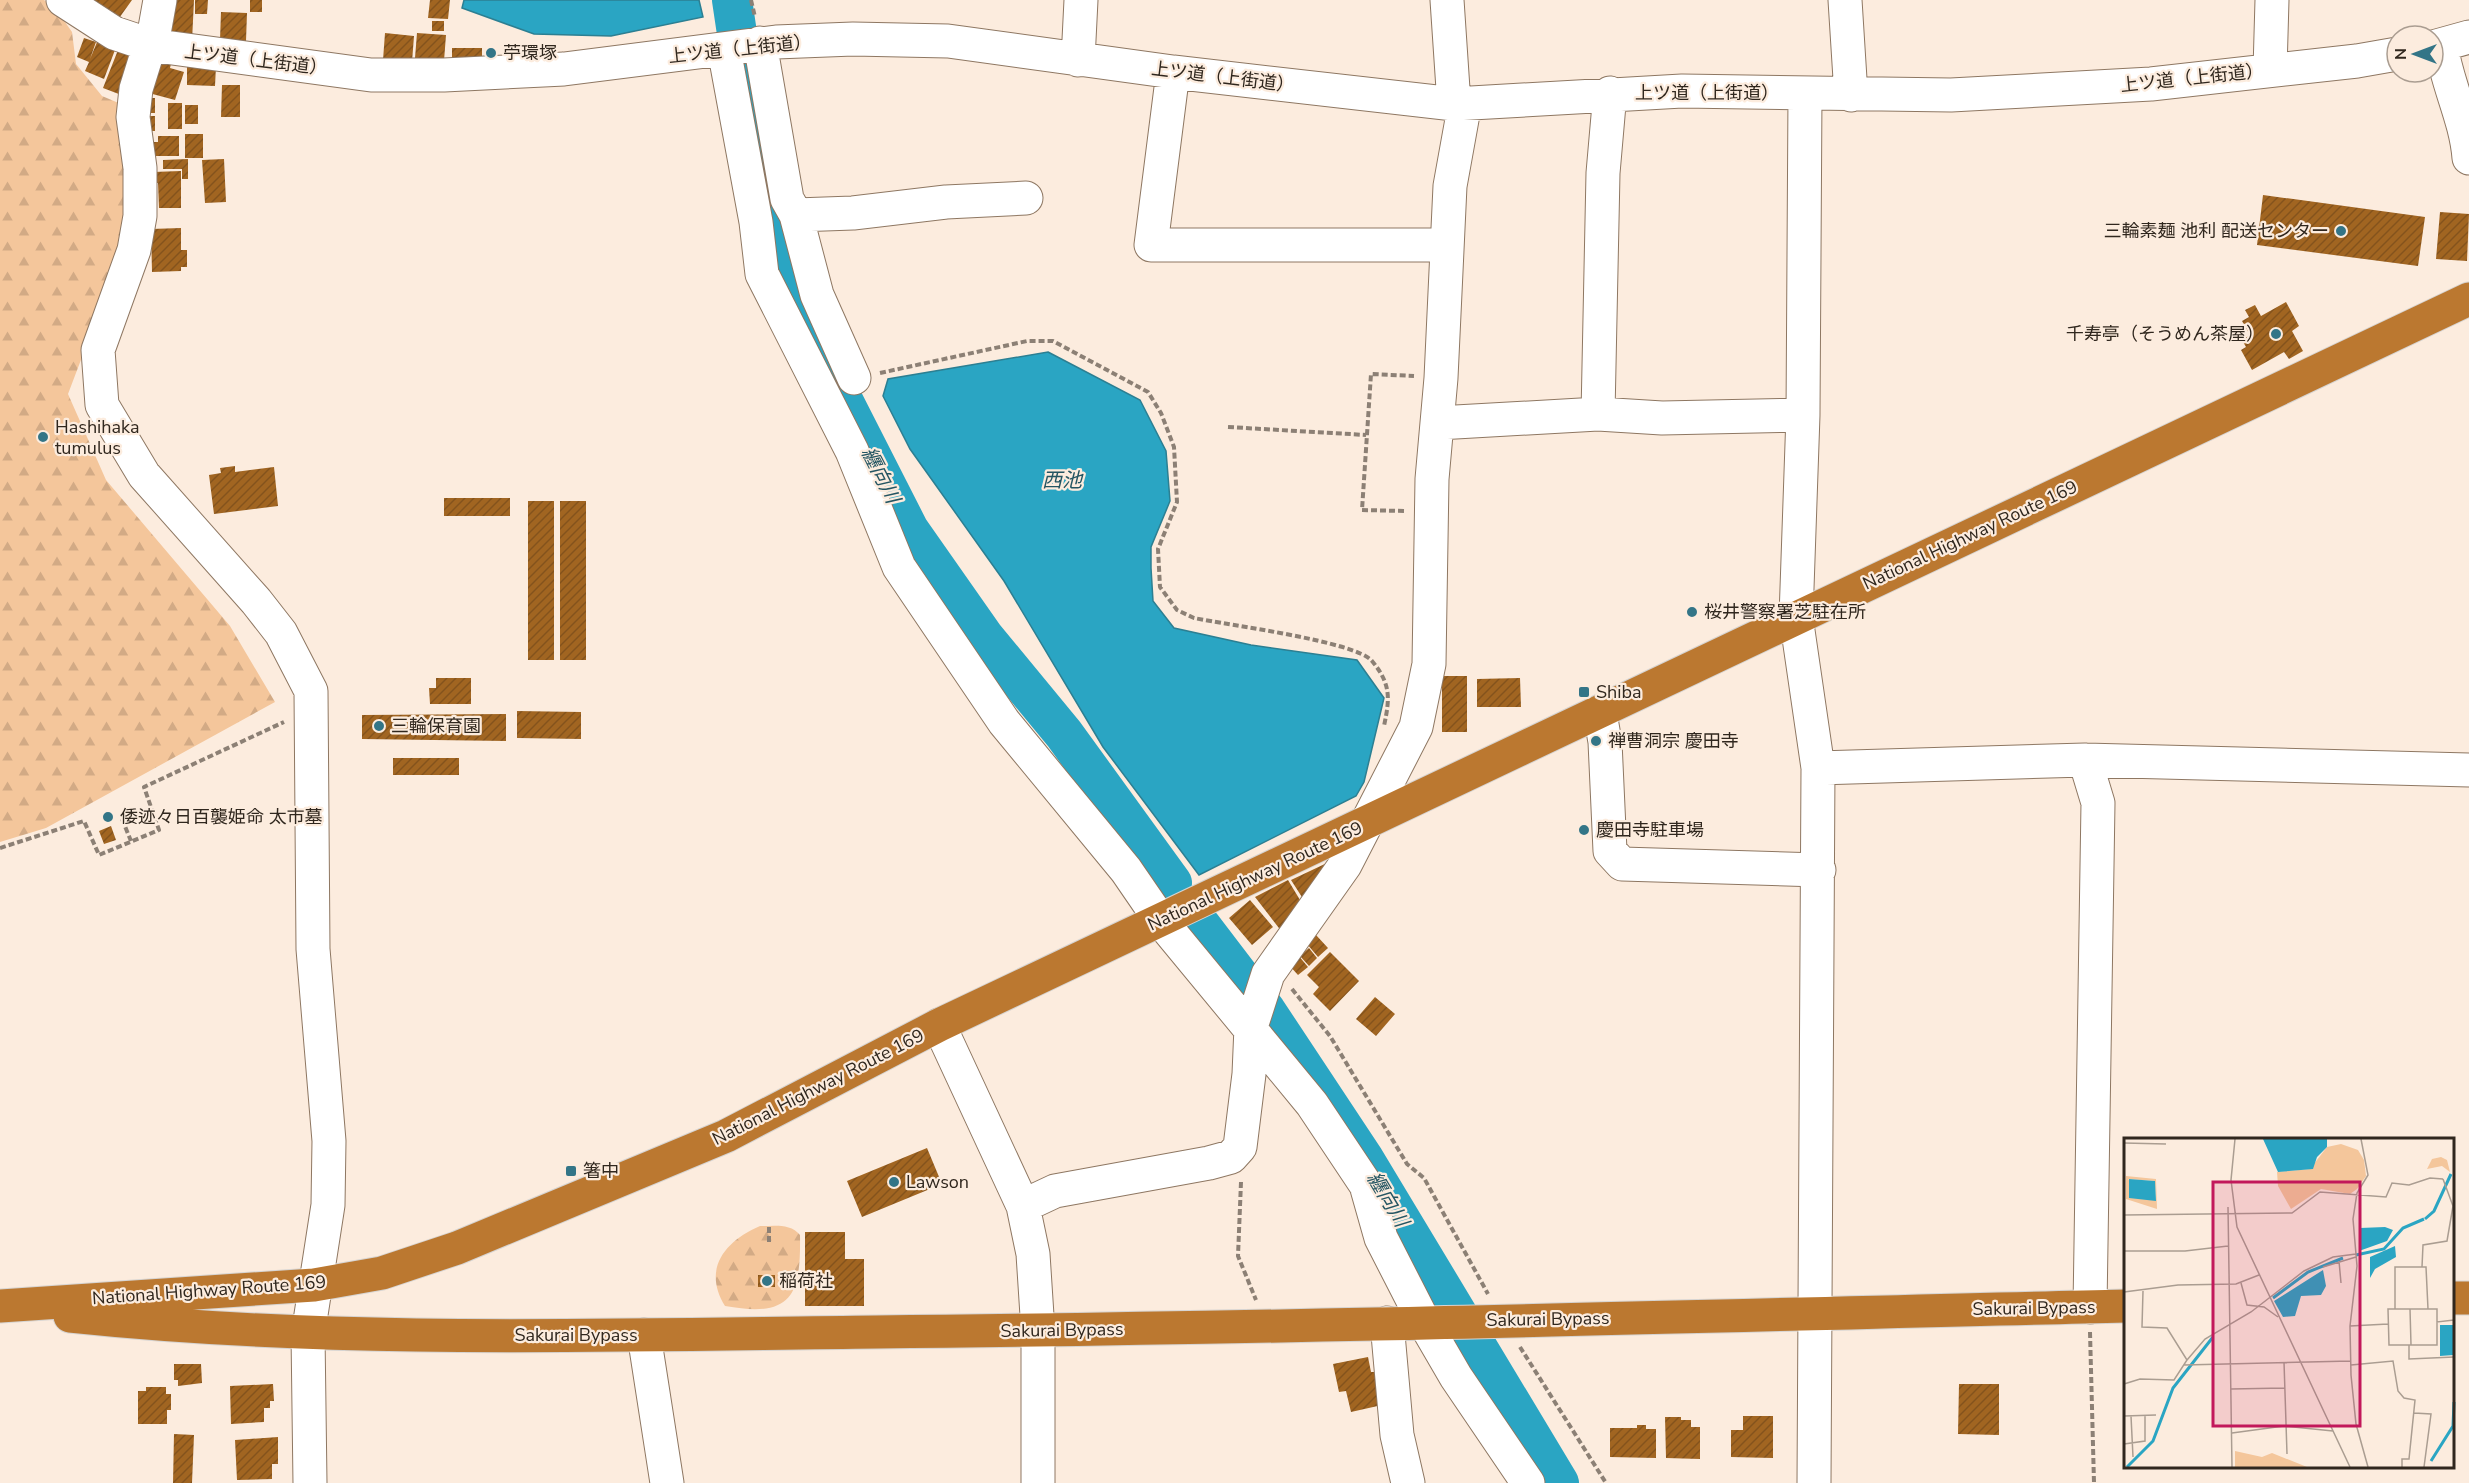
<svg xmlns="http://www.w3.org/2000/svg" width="2469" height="1483" viewBox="0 0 2469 1483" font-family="'Nunito Sans','Noto Sans JP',sans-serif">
	<defs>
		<pattern id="forest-firs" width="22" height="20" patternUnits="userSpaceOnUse" patternTransform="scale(1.5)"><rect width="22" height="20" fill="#f4c69b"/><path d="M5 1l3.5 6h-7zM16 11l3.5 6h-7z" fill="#d2aa85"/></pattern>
		<pattern id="building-hatch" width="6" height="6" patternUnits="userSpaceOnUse" patternTransform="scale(1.5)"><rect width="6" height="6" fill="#a16521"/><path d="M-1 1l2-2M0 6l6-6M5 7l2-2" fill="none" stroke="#84531c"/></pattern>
	</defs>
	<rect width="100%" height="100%" fill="#fcecde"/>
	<path fill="url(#forest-firs)" d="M0 0H44L56 9 72 32 76 64 102 96 121 104 129 197 117 265 68 394 106 480 230 626 275 702 46 828 0 842Z
		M760 1226C773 1226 791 1223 800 1235 801 1296 792 1318 725 1306 702 1269 725 1241 760 1226Z"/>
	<path fill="#2aa5c3" stroke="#2c7f92" stroke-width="1.5" d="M464 0H699L703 17 611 36 534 34 462 8Z
		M1048 352 1140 400 1166 451 1170 501 1151 547V568L1153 601 1174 628 1251 645 1357 660 1384 698 1364 782 1356 796 1199 875 1103 747 1004 581 910 449 883 396 888 379Z"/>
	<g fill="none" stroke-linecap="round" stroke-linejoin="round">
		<path stroke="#2aa5c3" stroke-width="40" d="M732 0 752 134 786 262 826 367 909 530 984 637 1064 734 1172 883
			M1201 926 1266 1011 1364 1159 1559 1483"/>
	</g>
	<path fill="url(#building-hatch)" d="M87 0H132L117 21Z
		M169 0H194L192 41 168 40Z
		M195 0H208L207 14H195Z
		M250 0H262V12H250Z
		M430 0H450L448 19 428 18Z
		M221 12 247 13 246 41 220 40Z
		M432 21H444V31H432Z
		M385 33 414 36 412 62 383 60Z
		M417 33 446 35 444 61 415 58Z
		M100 35 118 42 104 79 85 71 89 62 77 57 84 38 96 42 90 59Z
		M120 45 141 53 124 96 103 88Z
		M452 48H482V65H452Z
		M154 60 171 64 170 68 184 72 175 100 145 92Z
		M187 64 216 66 215 86 187 85Z
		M222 85H240V117H221Z
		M145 98H155V113H145Z
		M168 103H182V129H168Z
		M185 105H198V124H185Z
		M144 116H155V131H144Z
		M185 134H203V158H185Z
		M158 136H179V156H148L147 142H158Z
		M188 159V179H182V169H163V160Z
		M224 159 226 202 205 203 202 160Z
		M181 171V208H159L158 183H153V172Z
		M2263 195 2425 217 2418 266 2257 245Z
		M2440 212 2469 214 2467 261 2436 259Z
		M181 228V250H187V267H181V271L152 272 151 229Z
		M2286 302 2299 326 2292 331 2303 351 2289 359 2284 352 2252 370 2241 350 2246 347 2242 340 2250 335 2242 321 2249 317 2245 310 2255 305 2261 316Z
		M235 466V472L274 467 278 506 214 514 209 475 221 473 220 468Z
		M444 498H510V516H444Z
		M528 501H554V660H528Z
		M560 501H586V660H560Z
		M1442 676H1467V732H1442Z
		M436 678H471V704H430L429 688H436Z
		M1520 678 1521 707H1477V679Z
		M517 711 581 712V739L517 738Z
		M506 714V741L362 739V715Z
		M393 758H459V775H393Z
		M111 826 116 840 104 844 99 831Z
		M1329 862 1307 905 1291 880Z
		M1288 880 1303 905 1282 932 1255 897Z
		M1250 900 1273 927 1252 945 1229 918Z
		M1316 935 1328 948 1318 957 1307 944Z
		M1309 948 1317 958 1309 966 1300 956Z
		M1330 952 1359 981 1330 1011 1313 994 1319 987 1307 975Z
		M1298 955 1308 967 1298 975 1288 964Z
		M1375 997 1395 1014 1376 1036 1356 1019Z
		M927 1148 942 1184 862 1217 847 1181Z
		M805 1232H845V1259H864V1306H805Z
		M758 1275H775V1287H758Z
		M1368 1357 1371 1372H1375L1382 1405 1351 1412 1346 1391 1339 1392 1333 1364Z
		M174 1364H201L202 1383 178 1386V1380H174Z
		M273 1384 274 1401H270V1408H264V1422L231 1424 230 1386Z
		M1959 1384H1999V1435L1958 1434Z
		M146 1387H166V1394H171V1410H167V1424H138V1391H146Z
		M1743 1416H1773V1458L1731 1457V1430H1743Z
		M1665 1417H1681V1420H1691V1427H1700V1459L1666 1458Z
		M1637 1425H1646V1429H1656V1458L1610 1457V1428H1637Z
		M174 1434 194 1435 192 1483H173Z
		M278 1437V1464H272V1479L237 1480 235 1440Z"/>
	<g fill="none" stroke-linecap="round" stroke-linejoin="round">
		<defs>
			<path id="minor" d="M63 0 114 33 150 45 371 75H444L564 69 776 42 853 39 948 41 1173 72 1454 104 1682 91 1951 95 2151 84 2357 61 2397 54
				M160 0 155 28 136 89 133 117 140 168V216L134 250 98 350 102 405 144 475 256 601 281 633 311 691 313 949 329 1141 328 1205 308 1334 310 1483
				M1845 0 1851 95
				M760 43 787 199 796 215 817 295 854 378
				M2441 45C2447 85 2466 119 2469 158
				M2433 47 2469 37
				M724 49 756 222 762 274 852 451 899 567 1004 722 1126 870 1161 921 1312 1104 1366 1185 1381 1238 1424 1322 1456 1377 1528 1483
				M1078 60 1081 0
				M2270 70 2272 0
				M1173 72 1151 245H1447
				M1805 94 1803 415 1796 617 1818 768 1814 1483
				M796 215 853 213 946 202 1026 198
				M1598 414 1603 173 1610 93
				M1438 423 1598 414 1662 418 1803 415
				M1600 713 1605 742 1610 851 1622 864 1819 870
				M2085 760 2098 803 2090 1307
				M1818 768 2085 760 2469 770
				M939 1025 1023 1206 1033 1254 1038 1331V1483
				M1023 1206 1055 1191 1209 1163 1231 1157 1240 1147 1249 1074 1251 1027 1268 974 1345 865 1416 727 1429 664 1432 479 1441 378 1450 186 1463 114 1454 104 1447 0
				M1387 1323 1397 1435 1408 1483
				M644 1335 667 1483"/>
			<path id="highway" d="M2452 1298H2469
				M0 1306 314 1285 382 1273 457 1248 726 1136 939 1025 2469 299
				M70 1316C338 1344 607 1335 876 1332 1292 1328 1709 1316 2126 1306"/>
		</defs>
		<use href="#minor" stroke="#8e7762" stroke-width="35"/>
		<use href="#highway" stroke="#d6d4d2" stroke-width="35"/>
		<path stroke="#8c8075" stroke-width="4" stroke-dasharray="6 3" stroke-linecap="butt" d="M751 0 755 17
			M880 373 1027 341H1053L1148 392 1161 413 1174 447 1177 502 1158 549 1160 587 1177 610 1194 618C1227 625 1355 641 1372 661 1391 684 1390 698 1384 726
			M1228 427 1366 435
			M1404 511 1362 510 1371 374 1414 376
			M122 819 131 841
			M0 848 84 821 99 855 159 830 144 787 284 722
			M1292 989 1330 1036 1407 1164 1424 1178 1488 1294
			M1241 1182 1238 1256 1256 1300
			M769 1242V1224
			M2090 1332 2094 1483
			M1520 1347 1606 1483"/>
		<use href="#minor" stroke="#fff" stroke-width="33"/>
		<use href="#highway" stroke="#bb7830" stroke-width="33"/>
	</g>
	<g fill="#337587" stroke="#fcecde" stroke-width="2">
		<circle cx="491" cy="53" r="6"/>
		<circle cx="2341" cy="231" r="6"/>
		<circle cx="2276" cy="334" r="6"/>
		<circle cx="43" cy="437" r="6"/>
		<circle cx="1692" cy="612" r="6"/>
		<rect x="1578" y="686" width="12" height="12" rx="3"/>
		<circle cx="379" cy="726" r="6"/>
		<circle cx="1596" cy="741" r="6"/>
		<circle cx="108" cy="817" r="6"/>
		<circle cx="1584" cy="830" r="6"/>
		<rect x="565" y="1165" width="12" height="12" rx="3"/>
		<circle cx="894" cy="1182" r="6"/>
		<circle cx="767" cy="1281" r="6"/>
	</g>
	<g text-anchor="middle" stroke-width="4.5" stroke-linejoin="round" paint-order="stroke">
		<g font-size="18" fill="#30271e" stroke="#fcecde">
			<text transform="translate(740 49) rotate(-6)" y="6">上ツ道（上街道）</text>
			<text transform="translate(256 60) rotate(7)" y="6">上ツ道（上街道）</text>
			<text transform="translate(1223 77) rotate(7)" y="6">上ツ道（上街道）</text>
			<text transform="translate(2192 78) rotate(-6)" y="6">上ツ道（上街道）</text>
			<text x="1707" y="99">上ツ道（上街道）</text>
			<text transform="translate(1970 535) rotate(-25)" y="6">National Highway Route 169</text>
			<text transform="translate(1255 876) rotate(-25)" y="6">National Highway Route 169</text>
			<text transform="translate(818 1087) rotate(-27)" y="6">National Highway Route 169</text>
			<text transform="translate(209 1290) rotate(-4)" y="6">National Highway Route 169</text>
			<text transform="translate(2034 1308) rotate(-1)" y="6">Sakurai Bypass</text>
			<text transform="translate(1548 1319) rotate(-1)" y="6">Sakurai Bypass</text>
			<text transform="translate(1062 1330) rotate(-1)" y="6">Sakurai Bypass</text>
			<text x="576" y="1341">Sakurai Bypass</text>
		</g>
		<g font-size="18" fill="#30271e" stroke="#fcecde" text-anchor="start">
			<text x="503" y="59">苧環塚</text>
			<text x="2329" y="237" text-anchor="end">三輪素麺 池利 配送センター</text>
			<text x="2264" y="340" text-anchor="end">千寿亭（そうめん茶屋）</text>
			<text x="55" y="433">Hashihaka<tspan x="55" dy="21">tumulus</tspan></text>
			<text x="1704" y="618">桜井警察署芝駐在所</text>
			<text x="1596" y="698">Shiba</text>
			<text x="391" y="732">三輪保育園</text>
			<text x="1608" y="747">禅曹洞宗 慶田寺</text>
			<text x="120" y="823">倭迹々日百襲姫命 太市墓</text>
			<text x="1596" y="836">慶田寺駐車場</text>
			<text x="583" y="1177">箸中</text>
			<text x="906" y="1188">Lawson</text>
			<text x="779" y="1287">稲荷社</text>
		</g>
		<g font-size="20" font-style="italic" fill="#245562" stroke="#fcecde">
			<text transform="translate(881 475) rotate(63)" y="7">纒向川</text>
			<text x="1062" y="487">西池</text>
			<text transform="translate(1388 1199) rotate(59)" y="7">纒向川</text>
		</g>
	</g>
	<g transform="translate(2124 1138)">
		<rect width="330" height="330" fill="#fcecde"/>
		<path d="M2 38 32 41 33 71 2 61ZM4 41 31 43 32 63Z" fill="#f4c69b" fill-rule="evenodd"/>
		<path d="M217 6 234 12 240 22 242 38 233 51 226 56 197 51 167 71 154 48 153 34 186 31 203 9ZM317 19 323 22 326 34 318 28 303 31 308 21Z" fill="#f4c69b"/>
		<path d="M111 313 138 319 148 315 183 329H111Z" fill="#f4c69b"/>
		<path d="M162 322 173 329H118L122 324Z" fill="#f4c69b"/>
		<path d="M139 1H203V9L193 19 189 31 154 34ZM5 41 31 43 32 63 5 60ZM261 89 269 92 263 103 235 113 236 90ZM271 108 272 119 251 131 246 140V119ZM199 132 202 148 197 157 177 158 171 178 159 179 150 163ZM316 187H330V217L316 218Z" fill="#2aa5c3"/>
		<path fill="none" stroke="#2aa5c3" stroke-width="3" d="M301 81 310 73 327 36M232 117 260 111 279 90 300 81M149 160 184 134 219 120M307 323 329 288 330 264M3 329 29 303 49 250 89 199"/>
		<path fill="none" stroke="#aa9d91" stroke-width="1.5" d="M111 1 107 42 113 89 226 329M237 1 244 37 233 55 229 81 233 128 226 188 227 237 232 286 244 329M0 5 42 6M104 69 108 329M0 77 168 75 196 54 262 59 268 45 285 47 306 40 319 41M0 113H61L104 108M215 123 217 145M199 129 232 119M298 129 299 107 323 103 329 68 319 41M117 145 123 167 140 169 154 179M0 154 54 147 112 146 135 137M271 171V129H302L304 171M286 171 287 207M313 184V207H265L264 171H313V184L330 182M226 188 264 186M285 207V221L330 219M63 222 81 201 127 174 180 133 209 119 232 116M160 224 163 316M60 227 227 223M227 227 269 223 274 253 280 260 291 262 285 321H278V329M0 246 16 241 50 242 63 222 43 190 18 189 19 153M107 251 161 250M290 275 307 276 300 329M0 278 32 277M7 278 9 319M108 295 160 288 209 293M0 306 21 303V278"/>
		<path fill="#c2185b" fill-opacity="0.15" stroke="#c2185b" stroke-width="3" d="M89 44H236V288H89Z"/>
		<rect width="330" height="330" fill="none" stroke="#30271e" stroke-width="3"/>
	</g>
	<g transform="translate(2415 54) rotate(270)"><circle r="28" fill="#fcecde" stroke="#aa9d91" stroke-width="1.5"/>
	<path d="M0-4.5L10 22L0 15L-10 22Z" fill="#337587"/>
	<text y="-9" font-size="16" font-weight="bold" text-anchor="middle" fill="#30271e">N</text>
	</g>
</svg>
